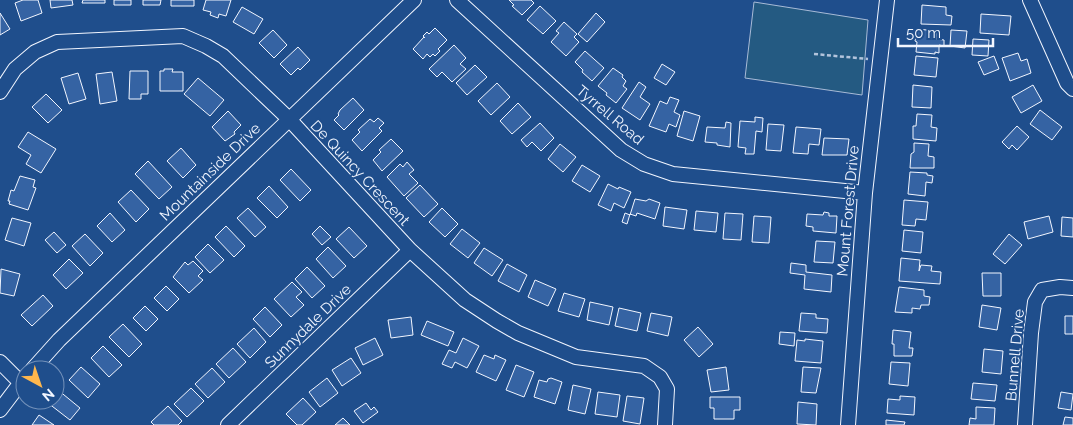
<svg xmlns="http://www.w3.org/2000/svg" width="1073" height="425" viewBox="0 0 1073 425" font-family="Raleway,sans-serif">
	<rect width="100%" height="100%" fill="#1f4e8c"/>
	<path fill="#245a82" stroke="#a8bbd7" d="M754 2 868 20 862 95 745 78Z"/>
	<path fill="#3563a3" stroke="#f2f6ff" d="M23 0H38L42 13 21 21 15 3Z
		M50 0H72L73 5 51 8Z
		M83 0H105V3H82Z
		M114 0H131V5H114Z
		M143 0H161L160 5H143Z
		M171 0H194V6H171Z
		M206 0H231L226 16 219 14 218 18 210 15 211 12 203 10Z
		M509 0H531L534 3 522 15 512 6 514 5Z
		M922 5 946 7V15L952 16 951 25 921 24Z
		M540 6 556 21 543 34 527 20Z
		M242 7 263 19 254 34 233 22Z
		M0 13 10 29 0 35Z
		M596 13 605 22 587 42 578 34Z
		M981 14 1011 16 1009 35 980 33Z
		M564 22 577 34 574 37 579 42 566 56 551 42 559 33 556 31Z
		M435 28 447 40 438 49 440 51 435 56 433 54 430 57 427 54 423 59 413 49 424 37 425 38 423 36 427 32 429 34Z
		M917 29 937 31 936 39 944 40V46L939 45V53L935 52V54L916 52 917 42 915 41Z
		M273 30 287 45 274 58 259 43Z
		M951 30 967 31 965 48 950 46Z
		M973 39 989 40 988 56 972 55Z
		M454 45 466 58 460 64 466 69 452 82 442 72 437 77 429 69Z
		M298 47 310 60 300 70 298 68 291 75 280 64Z
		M585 51 604 68 592 81 582 72 583 70 575 62Z
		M1018 53 1021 61 1027 59 1031 73 1010 81 1002 58Z
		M916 56 938 58 936 77 914 75Z
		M994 56 999 69 984 75 978 62Z
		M662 64 675 72 666 85 654 78Z
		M475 65 487 77 467 95 456 83Z
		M613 68 623 75 622 77 626 81 623 86 627 89 616 103 606 95 607 93 598 86Z
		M164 69H173L172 72H183V91H160V71H164Z
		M130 71H148V94H141V99H129Z
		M112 72 117 101 100 104 96 74Z
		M78 73 86 99 69 104 61 78Z
		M198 78 224 100 210 116 184 94Z
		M639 82 646 87 640 97 650 104 640 120 622 108Z
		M497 83 510 97 491 115 478 101Z
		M913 85 932 87 931 108 912 107Z
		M1033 85 1042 101 1021 113 1012 97Z
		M46 94 62 110 48 123 32 107Z
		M670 97 679 100 674 112 680 115 676 127 669 124 666 132 649 126 660 101 667 104Z
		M353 98 364 110 344 130 334 120 339 115 338 114 340 110Z
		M518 103 531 117 512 134 500 121Z
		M1040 110 1062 127 1052 140 1030 124Z
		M228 111 241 125 234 132 235 134 225 141 212 127Z
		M684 111 700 116 693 141 677 136Z
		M917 114 932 115 931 127 937 128 936 141 913 139V126H916Z
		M755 117 763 118 762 132 756 131 754 154H745L746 148 738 147 740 121 755 122Z
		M378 118 384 123 379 128 382 131 362 151 352 140 360 132 358 130 370 119 374 122Z
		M726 122 731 123 730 147 717 145V143L705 142 707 127 725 128Z
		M540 123 554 138 541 151 532 142 527 147 521 140Z
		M768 124 784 125 781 151 766 150Z
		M1017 126 1029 137 1017 150 1012 145 1009 149 1002 142Z
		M796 127 821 129 819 145 809 144 808 154 793 153Z
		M28 132 56 149 41 173 26 164 31 155 18 147Z
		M824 138 849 139 847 155H822Z
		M391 139 403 151 382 171 373 160 381 152 379 150Z
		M914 143 929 144 928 156 934 157V168H910L911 154 914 152Z
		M560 144 576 157 563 172 548 159Z
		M181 148 196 165 183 178 167 161Z
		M148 161 172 187 159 199 135 174Z
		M407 162 414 170 409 174 418 183 404 196 387 177 400 164 403 167Z
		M582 165 600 176 590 192 572 181Z
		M291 169 311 190 300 201 280 180Z
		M910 172 927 173V175L933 176 932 183 926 182 925 196 908 194Z
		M20 176 35 180 33 187 36 188 28 210 9 204 10 201H8L11 190 14 191Z
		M608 184 618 189 619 187 631 192 624 208 614 203 611 211 598 205Z
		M420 185 438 204 424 217 406 198Z
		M269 186 288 207 277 218 257 198Z
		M131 190 149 209 136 222 118 202Z
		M635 199 646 201 649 199 660 203 655 219 637 213 636 216 630 214 627 224 622 222 625 213 630 215Z
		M904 200 928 202 926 220 916 219 915 226 902 225Z
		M665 207 687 210 684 229 663 226Z
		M248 208 266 227 255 237 237 218Z
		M442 208 458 224 445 237 429 222Z
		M696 211 718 213 716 232 694 230Z
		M824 212 829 213V216H837L836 233 813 231V227L806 226 807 214 823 215Z
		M110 213 125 230 112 242 97 226Z
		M725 213 743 214 741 240 723 239Z
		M754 216 771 217 769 243 752 242Z
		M1049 216 1053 232 1028 239 1024 222Z
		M1062 217 1073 218V237L1061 236Z
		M12 218 31 223 24 246 5 240Z
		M226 226 245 246 234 257 215 237Z
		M320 226 331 237 322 245 312 234Z
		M349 227 367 246 354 258 336 239Z
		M462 229 480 243 468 258 450 244Z
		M904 230 923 232 921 253 902 251Z
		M54 232 66 245 57 253 45 240Z
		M85 234 103 253 90 266 72 246Z
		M1009 234 1022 245 1005 264 993 254Z
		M816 241 835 242 833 263 814 262Z
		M208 244 224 260 210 273 195 257Z
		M328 247 346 266 333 278 316 259Z
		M484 248 503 260 492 276 474 263Z
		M901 258 920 260 919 271 921 265 932 266 931 271 941 272 940 284 899 281Z
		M69 259 83 273 66 289 53 275Z
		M193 261 203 271 198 276 203 280 189 293 173 277 185 262 188 265Z
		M791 263 806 265V272L832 275 831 292 804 289 805 275 790 273Z
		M507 264 527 275 519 292 498 281Z
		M307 267 325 286 312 298 295 279Z
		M1 269 20 274 14 296 0 293Z
		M982 273H1001V296H983Z
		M535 280 556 289 548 306 528 297Z
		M292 282 302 292 296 297 304 305 291 317 274 299Z
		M166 286 179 299 167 311 154 298Z
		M899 287 924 290V296L930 297 929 305H921L920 309 912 308V313L895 312Z
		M564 293 585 299 579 317 558 311Z
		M43 295 53 306 32 326 21 315Z
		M590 302 613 307 609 325 587 320Z
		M982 305 1001 308 997 330 979 327Z
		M145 306 158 319 146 331 133 318Z
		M265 307 282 325 270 337 253 319Z
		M619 308 641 313 637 331 615 326Z
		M651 313 672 317 668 336 647 331Z
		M801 313 816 314V318L828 319 827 333 799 331Z
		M1065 316H1073V334H1065Z
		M411 317 413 335 391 338 388 320Z
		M427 321 454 332 448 346 421 335Z
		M123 324 142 344 129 357 109 337Z
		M698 327 713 344 699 357 684 340Z
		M254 328 266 342 250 358 237 344Z
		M893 330 911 332 909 348H913L912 356H894V344H892Z
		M780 332 795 333 794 346 779 344Z
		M375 338 383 355 363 365 355 348Z
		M463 338 479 346 467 368 455 362 452 368 442 364 449 350 456 353Z
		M805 339 823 341 821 363 795 361 797 340 805 341Z
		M103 346 122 365 109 377 91 358Z
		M233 348 246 362 229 378 216 364Z
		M984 349 1003 351 1001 374 982 372Z
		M484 355 494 359 495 355 506 360 496 381 476 372Z
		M351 358 361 373 342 386 332 370Z
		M891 362 910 363 908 386 889 384Z
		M516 365 534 372 524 397 506 390Z
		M81 367 100 384 88 398 69 380Z
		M726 367 729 390 711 392 707 370Z
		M803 367 821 368 816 393 801 392Z
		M212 368 225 382 208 398 195 384Z
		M327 378 338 393 320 407 309 392Z
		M551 378 562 382 555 404 534 397 539 380 547 382 548 379Z
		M973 383 997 385 995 401 971 399Z
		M573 385 591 389 585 414 568 410Z
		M191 388 204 401 187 417 174 404Z
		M58 390 80 408 70 420 48 403 50 400H55V394Z
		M598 392 620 395 617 417 595 414Z
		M1061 392 1073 394 1071 410 1058 408Z
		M627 396 644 398 640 424 623 421Z
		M900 396 915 397 914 415 887 413 888 399 900 400Z
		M710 397H740V410H734V419H714V408H710Z
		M303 398 316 412 302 425H297L286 414Z
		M798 402 817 404 816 425 797 424Z
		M366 403 371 410 374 407 378 412 363 423 354 411Z
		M168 406 182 421 178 425H154L151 422Z
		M976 407 995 408 994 425H969L970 418 976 419Z
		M39 415 54 425H32Z
		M1065 417 1073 418V425H1063Z
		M343 418 350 425H335Z
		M886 420 905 422 904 425H886Z"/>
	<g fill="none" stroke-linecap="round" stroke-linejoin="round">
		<defs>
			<path id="minor" d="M457 0 621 150 644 164 673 174 865 193
				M1030 0 1067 83 1073 89
				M0 92 15 69 35 52 57 42 183 36 206 46 223 56 289 119 410 250 465 300 497 321 518 333 576 357 644 366 660 377 667 389 665 425
				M0 362 20 382
				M32 370 59 340 414 0
				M0 410 25 377
				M228 425 410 250
				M848 425 865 193 887 0
				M1025 425 1031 333 1035 302 1042 290 1060 287 1073 288"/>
		</defs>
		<use href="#minor" stroke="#f2f6ff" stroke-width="16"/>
		<path stroke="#b3c4dc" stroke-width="2.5" stroke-dasharray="4 2.5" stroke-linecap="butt" d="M814 54 868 59"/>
		<use href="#minor" stroke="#1f4e8c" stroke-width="14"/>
	</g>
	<g text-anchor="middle" stroke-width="4" stroke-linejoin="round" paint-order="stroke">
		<g font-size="15" fill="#f2f6ff" stroke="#1f4e8c">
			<text transform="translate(610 115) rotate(40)" y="5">Tyrrell Road</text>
			<text transform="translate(210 172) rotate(-44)" y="5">Mountainside Drive</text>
			<text transform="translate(360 173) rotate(47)" y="5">De Quincy Crescent</text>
			<text transform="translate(848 211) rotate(-85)" y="5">Mount Forest Drive</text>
			<text transform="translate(308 326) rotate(-44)" y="5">Sunnydale Drive</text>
			<text transform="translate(1015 355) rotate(-85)" y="5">Bunnell Drive</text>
		</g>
	</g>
	<g transform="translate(40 385) rotate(140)"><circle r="24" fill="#1f4e8c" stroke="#7391ba"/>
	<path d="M0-4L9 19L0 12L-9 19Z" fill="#ffb74d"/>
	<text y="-8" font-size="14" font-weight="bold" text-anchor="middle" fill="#f2f6ff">N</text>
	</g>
	<path d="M898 38v8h95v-8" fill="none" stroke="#f2f6ff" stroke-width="2.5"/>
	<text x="906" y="38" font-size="15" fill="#f2f6ff" stroke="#1f4e8c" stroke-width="4" paint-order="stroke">50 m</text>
</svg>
